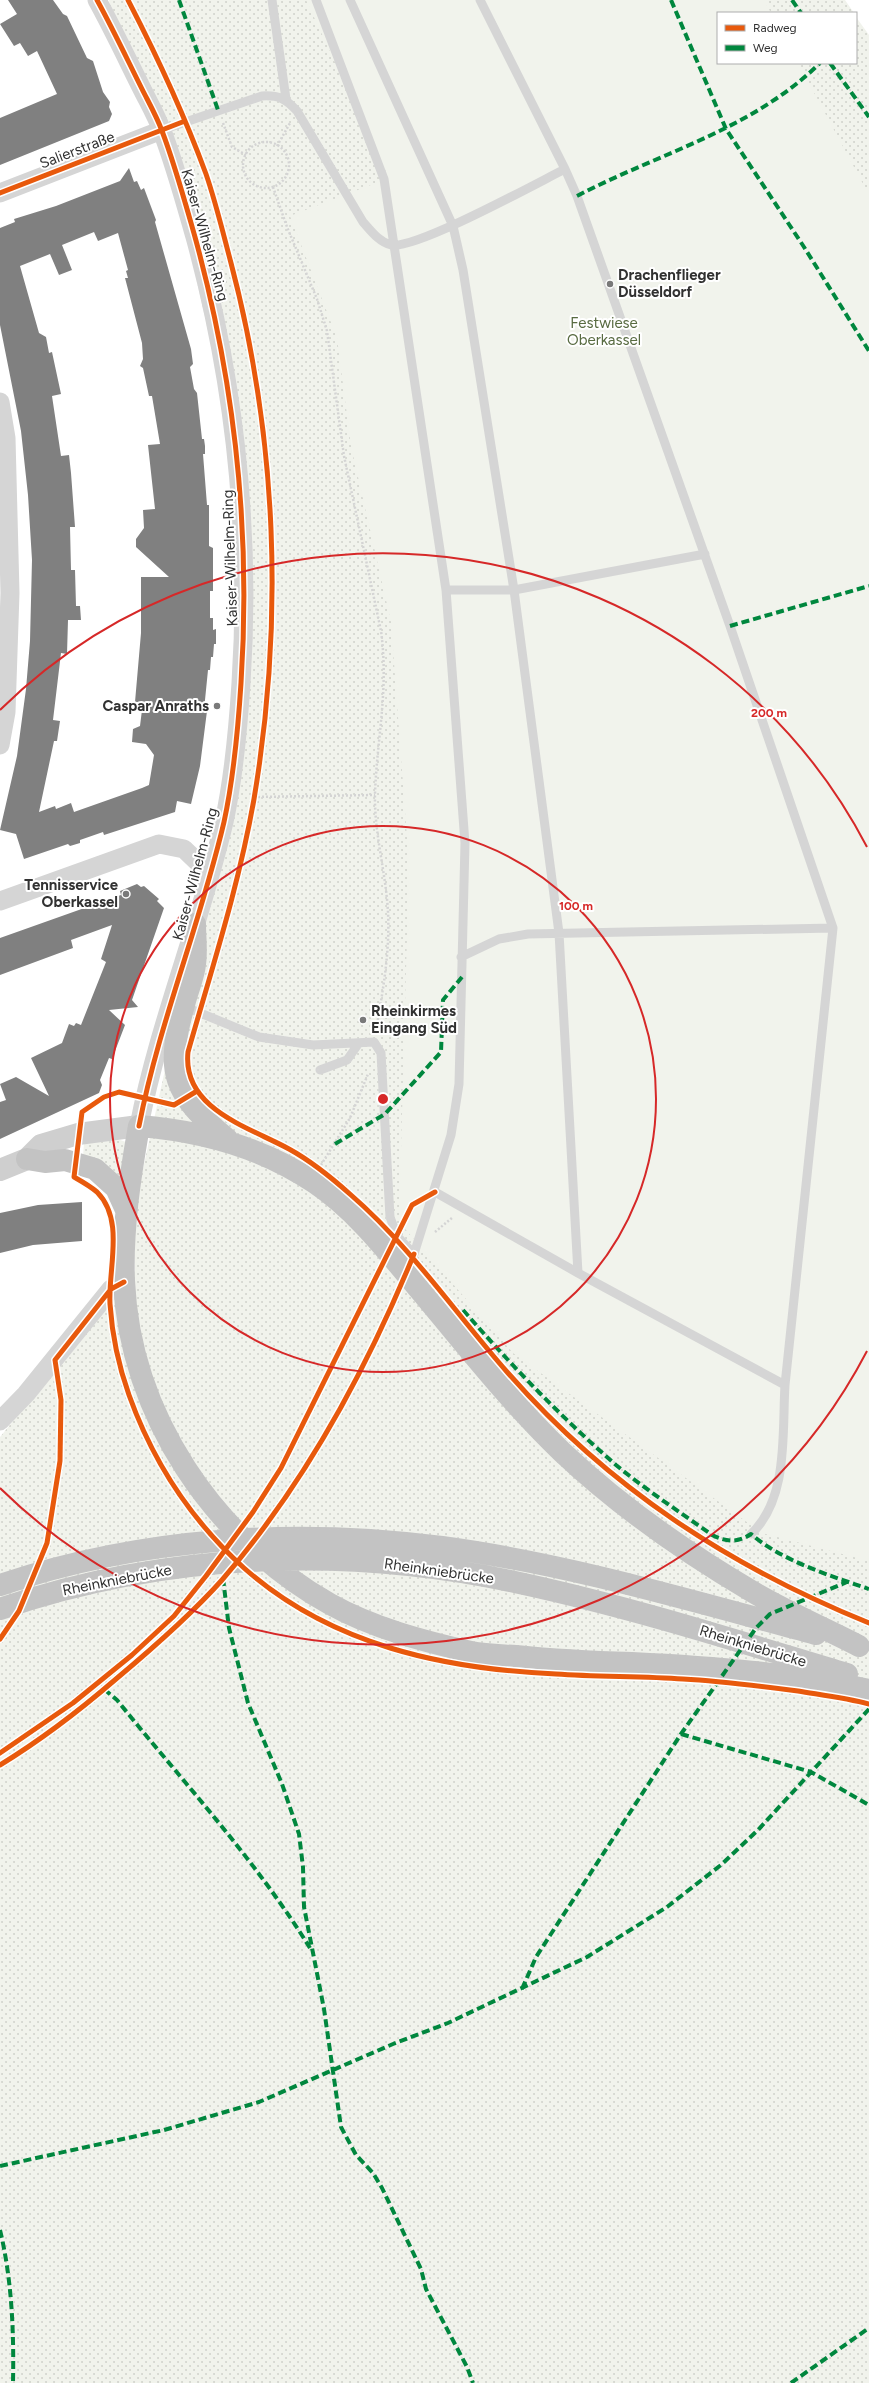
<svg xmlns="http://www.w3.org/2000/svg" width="869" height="2383" viewBox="0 0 869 2383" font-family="Figtree,sans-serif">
	<defs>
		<pattern id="grass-dots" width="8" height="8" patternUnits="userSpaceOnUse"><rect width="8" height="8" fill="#f1f3ec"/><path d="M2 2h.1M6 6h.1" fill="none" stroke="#cfd1cb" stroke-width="1.8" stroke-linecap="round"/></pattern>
	</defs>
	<rect width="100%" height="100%" fill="#fff"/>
	<path fill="url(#grass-dots)" d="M109 0H845L854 13H718V63H856V17L869 35V2383H0V1437L135 1271 134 1209 179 1007 232 822 239 468 163 131 113 28Z
		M120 1140 126 1142 122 1174 118 1179 83 1156 84 1143Z"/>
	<path fill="#f1f3ec" d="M306 0H764L771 13H718V63H798L869 195V1561L762 1533 513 1353 399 1222 409 865 391 622 351 446 337 338 290 216 389 178Z"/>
	<path fill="#808080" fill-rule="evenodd" d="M8 0H53L63 14 67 16 87 58 93 61 103 92 110 102 109 107 112 114 109 121 0 165V118L57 94 37 51 28 56 20 43 14 46 0 24 17 14Z
		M129 168 134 182 137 181 141 190 144 188 156 220 155 222 191 349 193 364 190 367 194 389 197 393 202 439H204L205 446V454H203L207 505H209V546L213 548V591H210V618H213V630L216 629V644H214L213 657H211L210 670H208L204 710 207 711 200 766 191 804 177 801 175 812 104 835 103 832 80 840V843L70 846 68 844 24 859 16 834 0 830 17 756 26 689 30 641 32 560 28 495 21 431 0 325V228L15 222 14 219 56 206 120 181ZM94 232 98 241 118 233 128 270 126 271 128 278H125L142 343 143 359 140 366 143 368 149 396H152L160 444 148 445 155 509 143 510 144 528 136 539V547L169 577H141V633L135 702H143L140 726 133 729 132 742 146 744 154 755 149 785 142 788 74 812 71 803 56 809 55 806 39 812 54 741H57L60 721 53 720 61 653 67 654 68 620H81L80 606H76L75 570H71L70 527H75L71 473 69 455 61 456 52 396 61 394 52 352 49 353 46 337 39 333 20 266 50 254 59 275 72 270 62 245Z
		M137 884 141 887 144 886 159 899 157 901 164 908 132 1000 138 1007 109 1010 125 1025 112 1059 109 1058 100 1080 102 1085 99 1093 0 1139V1102L6 1100 0 1084 16 1077 49 1096 31 1058 62 1043 69 1024 74 1026 76 1023 81 1025 106 962 101 959 112 925 71 940 73 948 0 975V938L121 895 120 891Z
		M82 1202V1241L33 1245 0 1253V1213L38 1205Z"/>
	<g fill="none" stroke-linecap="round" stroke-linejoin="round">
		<path stroke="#d4d4d4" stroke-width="2.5" stroke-dasharray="2 2" stroke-linecap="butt" d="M223 123 232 147 246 155
			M243 165a23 23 0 1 1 46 0a23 23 0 1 1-46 0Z
			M277 146 290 123
			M273 187 287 227 317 299 327 331 344 456 381 631C389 690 377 737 375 794 374 833 386 873 388 912 390 952 383 990 376 1030
			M254 797 375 795
			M321 1165 350 1118 368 1074
			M405 1219 412 1205 416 1202
			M435 1232 453 1217
			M250 1517 281 1468 379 1272
			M44 1552 47 1543C57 1490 67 1436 58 1383
			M829 1607 869 1623
			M0 1639 9 1627
			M0 1753C72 1703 143 1653 199 1585"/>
		<path stroke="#d5d5d5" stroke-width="9" d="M272 0 286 99
			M350 0 453 226 463 270 514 590 559 933 578 1273
			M162 130 262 96C279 95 286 99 297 111L363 222C371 231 379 242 391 245 415 250 537 183 565 169
			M446 590H514L705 554
			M461 957 499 939 528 934 833 928
			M183 1006 259 1037 313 1045 374 1042 381 1053 390 1217 397 1236 414 1254 451 1135 459 1084 465 843 446 590 384 179 316 0
			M320 1070 347 1060 359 1043
			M435 1192 578 1273 785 1385 833 928 730 626 577 196 565 169 480 0
			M751 1534C789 1499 782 1432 785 1385"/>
		<path stroke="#d5d5d5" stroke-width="19" d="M97 0C113 29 127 59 142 89 149 103 157 117 162 131 175 165 185 202 195 237 235 383 251 532 241 683 238 730 234 776 224 822 200 925 159 1023 139 1126
			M0 193 162 130
			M0 402 6 438 10 593 6 712 0 745
			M0 901 159 844 184 849 209 873
			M0 1421 26 1394 111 1289 124 1282"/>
		<path stroke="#cfcfcf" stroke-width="22" d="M0 1170 27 1159 41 1145 78 1134 139 1126"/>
		<path stroke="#c3c3c3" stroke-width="22" d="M195 924C195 937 197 951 195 964 194 977 187 991 184 1005 165 1073 173 1094 227 1139
			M27 1159 45 1162 65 1160 95 1169 116 1188 126 1210
			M0 1585C142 1537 294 1528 442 1547 569 1564 692 1601 816 1634
			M0 1609C168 1551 352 1546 524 1584 634 1608 740 1642 847 1674
			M859 1646C824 1628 787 1612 753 1592 685 1552 619 1506 562 1452 511 1403 468 1348 423 1294 390 1255 358 1212 315 1183 262 1147 202 1131 139 1126 130 1177 122 1229 124 1281 130 1415 214 1539 330 1604 373 1628 423 1641 471 1652 486 1655 501 1655 516 1656 554 1660 593 1662 632 1663 712 1667 791 1673 869 1690"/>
		<path stroke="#00873e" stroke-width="4" stroke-dasharray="8 4" stroke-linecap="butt" d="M179 0 218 110
			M671 0 726 129 804 247 869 351
			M792 0 801 13
			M830 63 869 117
			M577 196C659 153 752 130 820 63
			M730 626 869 586
			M335 1144 385 1114 441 1052 443 1000 462 977
			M463 1310C511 1365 561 1417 616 1465 646 1490 680 1512 712 1535 726 1542 738 1543 751 1534 782 1561 831 1576 869 1589
			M223 1578 229 1628 248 1703 282 1784 299 1834 303 1867 304 1907 324 2009 341 2127 356 2155 373 2173 382 2188 421 2269 426 2289 467 2367 473 2383
			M104 1689 117 1700C183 1782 255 1859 310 1948
			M681 1734 811 1772 869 1805
			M522 1989 536 1957 681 1734 756 1628 770 1614 847 1582
			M0 2166 164 2130 259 2102 393 2044 448 2023 587 1957 667 1907 721 1865 758 1830 869 1709
			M0 2230C12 2280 14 2332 13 2383
			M791 2383 869 2328"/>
		<defs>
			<path id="cycleway" d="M97 0C113 29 127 59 142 89 149 103 157 117 162 131 175 165 185 202 195 237 235 383 251 532 241 683 238 730 234 776 224 822 200 925 159 1023 139 1126
				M128 0C157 56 184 114 206 174 216 203 223 233 231 263 277 438 284 620 254 799 239 885 212 968 188 1052 182 1109 249 1127 289 1149 311 1161 332 1178 351 1195 411 1247 456 1314 508 1373 609 1488 729 1566 869 1623
				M0 193 185 121
				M197 1091 174 1105 119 1092 104 1097 82 1112 74 1177C81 1181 90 1186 97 1192 125 1220 108 1268 110 1304 112 1334 119 1367 129 1395 153 1462 192 1521 244 1568 331 1645 443 1669 556 1674 598 1677 641 1676 683 1679 722 1681 760 1686 798 1691 822 1695 846 1698 869 1704
				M0 1639 19 1611 47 1543 60 1461 61 1400 55 1360 111 1289 124 1282
				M0 1753 73 1703 132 1655 174 1616 206 1576 253 1512 281 1468 412 1205 435 1192
				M0 1765C41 1740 80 1710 116 1679 153 1648 190 1616 222 1580 305 1484 366 1371 414 1254"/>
		</defs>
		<use href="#cycleway" stroke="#fff" stroke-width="8"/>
		<use href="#cycleway" stroke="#e8590c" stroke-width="5"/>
	</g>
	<g fill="none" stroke="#d62828" stroke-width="2">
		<circle cx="383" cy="1099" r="273"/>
		<path d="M867 1351A546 546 0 0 1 0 1488M0 710A546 546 0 0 1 867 847"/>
	</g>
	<g fill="#797979" stroke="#fff" stroke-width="1.5">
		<circle cx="610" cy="284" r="4"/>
		<circle cx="217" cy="706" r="4"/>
		<circle cx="126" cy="894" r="4"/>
		<circle cx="363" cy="1020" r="4"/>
	</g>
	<g text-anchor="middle" stroke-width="4" stroke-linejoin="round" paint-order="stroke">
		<g font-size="15" fill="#313131" stroke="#fff">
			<text transform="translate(77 150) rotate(-21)" y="5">Salierstraße</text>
			<text transform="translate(205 235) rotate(74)" y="5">Kaiser-Wilhelm-Ring</text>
			<text transform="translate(230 558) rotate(-92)" y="5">Kaiser-Wilhelm-Ring</text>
			<text transform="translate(195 874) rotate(-75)" y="5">Kaiser-Wilhelm-Ring</text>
			<text transform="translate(439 1571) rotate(8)" y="5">Rheinkniebrücke</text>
			<text transform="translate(117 1580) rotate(-11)" y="5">Rheinkniebrücke</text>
			<text transform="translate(753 1646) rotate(17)" y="5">Rheinkniebrücke</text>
		</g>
		<g font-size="15" font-weight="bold" fill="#313131" stroke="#fff" text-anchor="start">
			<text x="618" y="280">Drachenflieger<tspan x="618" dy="17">Düsseldorf</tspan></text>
			<text x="209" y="711" text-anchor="end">Caspar Anraths</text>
			<text x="118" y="890" text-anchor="end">Tennisservice<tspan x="118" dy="17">Oberkassel</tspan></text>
			<text x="371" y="1016">Rheinkirmes<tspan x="371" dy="17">Eingang Süd</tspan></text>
		</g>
		<g font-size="15" fill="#586b41" stroke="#fff">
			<text x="604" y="328">Festwiese<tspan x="604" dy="17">Oberkassel</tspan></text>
		</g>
	</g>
	<circle cx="383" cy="1099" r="6" fill="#d62828" stroke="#fff" stroke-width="2"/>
	<g font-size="12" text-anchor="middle" font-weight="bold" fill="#d62828" stroke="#fff" stroke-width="4" stroke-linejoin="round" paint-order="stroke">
		<text x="769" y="717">200 m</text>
		<text x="576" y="910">100 m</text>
	</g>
	<rect x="717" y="12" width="140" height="52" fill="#ffffff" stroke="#adadad"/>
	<rect x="725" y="25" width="20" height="6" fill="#e8590c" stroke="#adadad"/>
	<text x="753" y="32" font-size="12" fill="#313131">Radweg</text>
	<rect x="725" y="45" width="20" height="6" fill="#00873e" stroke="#adadad"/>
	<text x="753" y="52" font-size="12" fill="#313131">Weg</text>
</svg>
